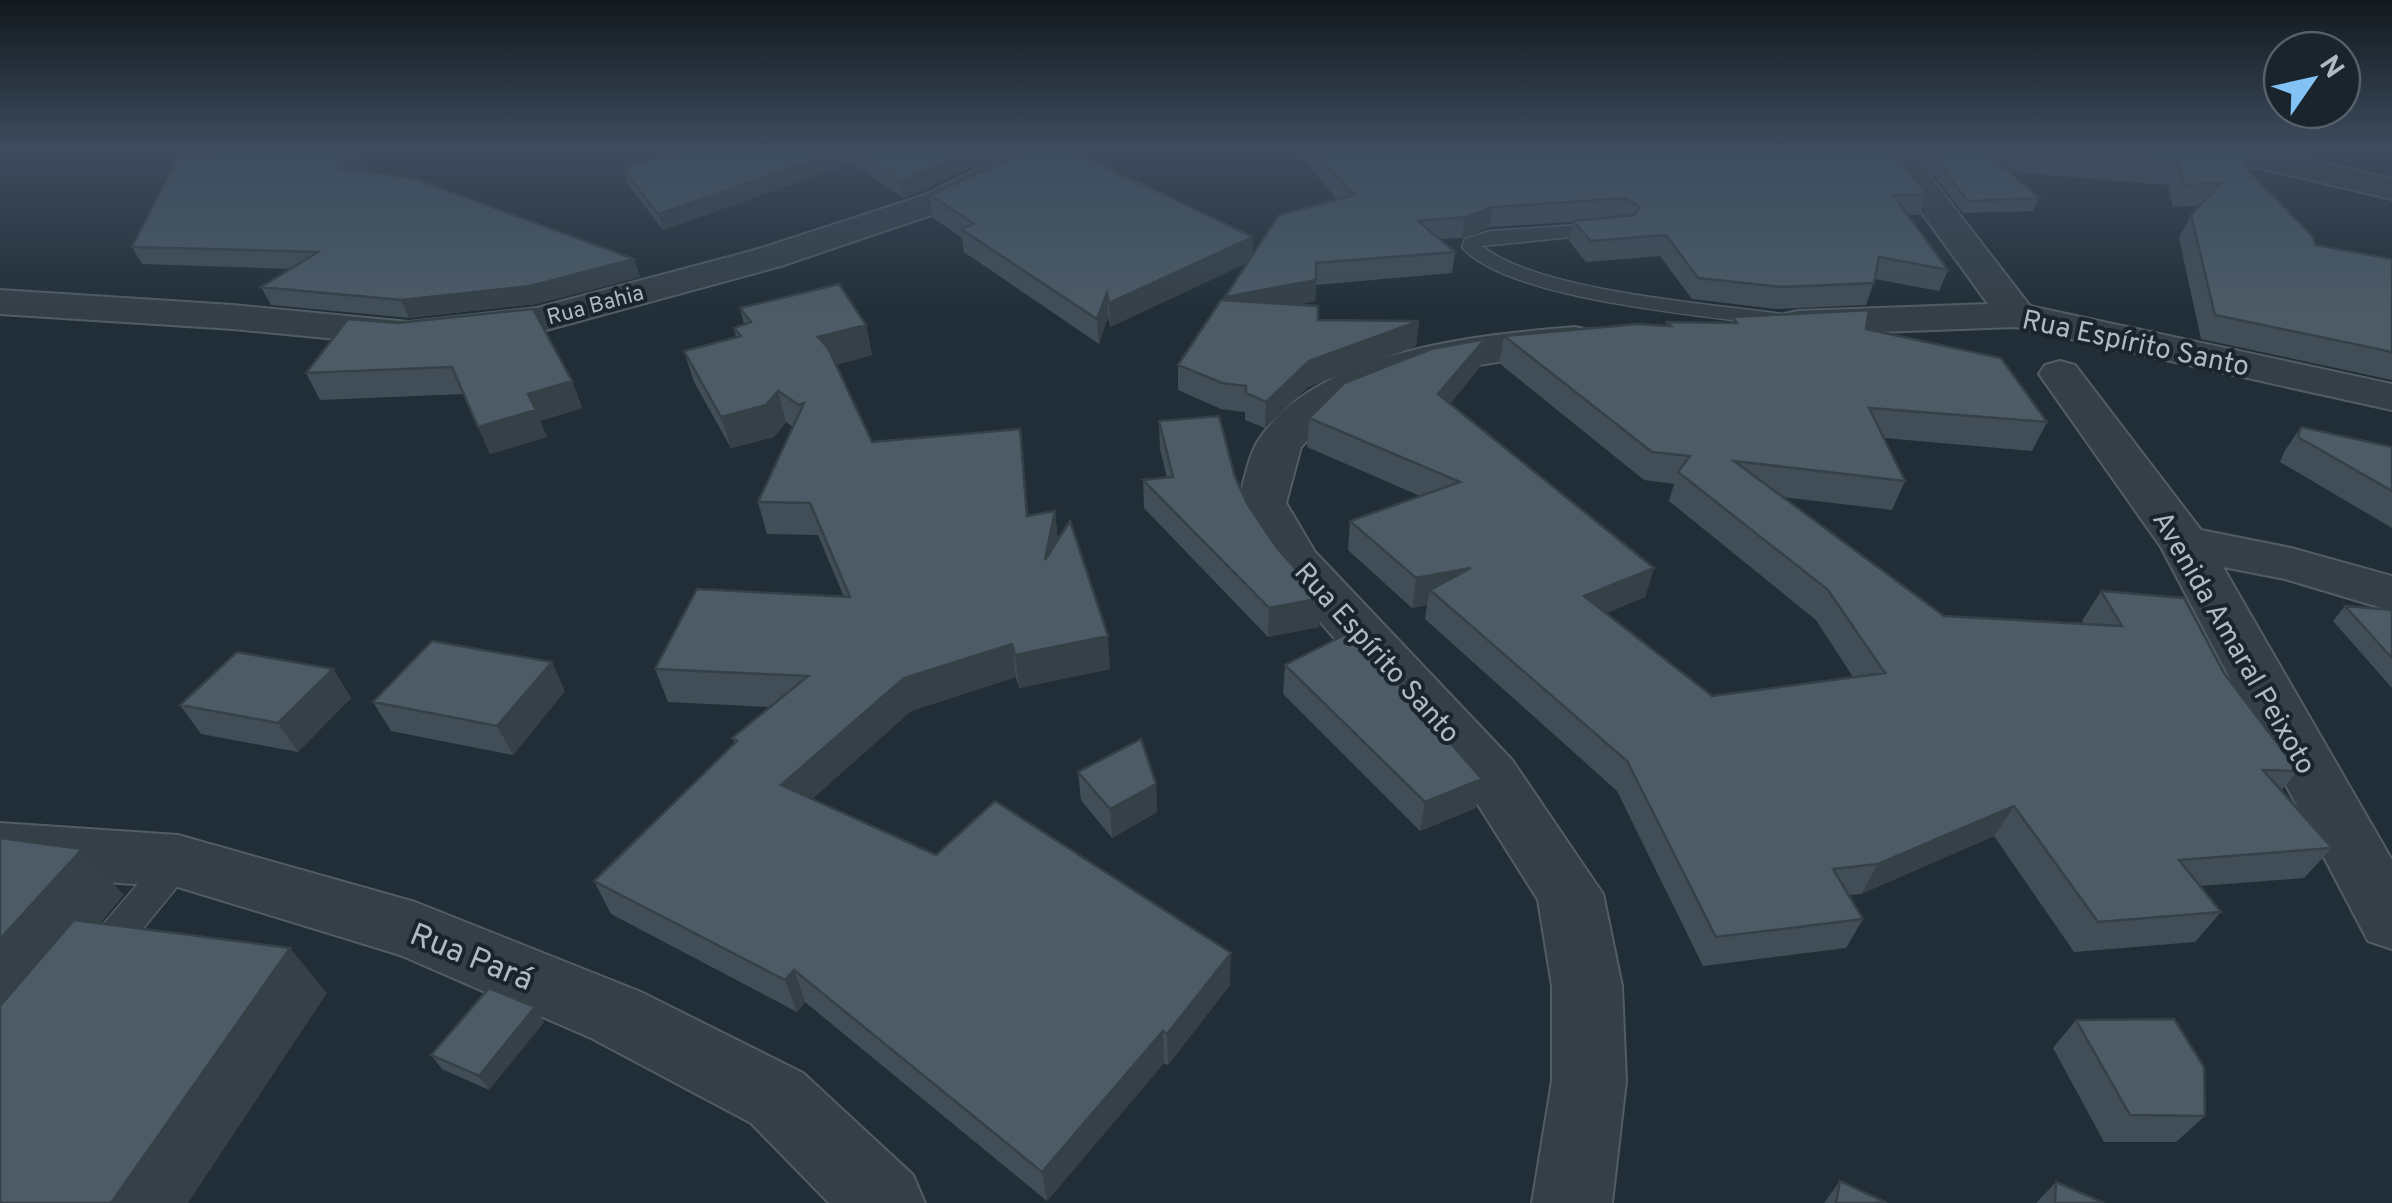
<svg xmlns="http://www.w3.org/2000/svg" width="2392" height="1203" viewBox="0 0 2392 1203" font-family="Overpass,sans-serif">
	<rect width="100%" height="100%" fill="#212e37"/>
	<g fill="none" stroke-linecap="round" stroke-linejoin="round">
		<defs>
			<path id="lane" d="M1606 223 1615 229 1613 233 1482 246C1541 293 1717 304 1796 316L1806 322 1796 328C1721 317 1509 302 1462 247L1465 239 1490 231Z
				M178 847 190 851 195 861 190 871 115 963 102 967 89 963 84 952 89 941 166 851Z"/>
			<path id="street" d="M1021 148H1063L1058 155 949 209 781 266 539 332 409 346 233 329 0 314V290L233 305 409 322 537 308 755 250 925 195Z
				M1875 148H1908L2030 306 2392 384V410L2016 327 1798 335 1784 332 1778 323 1784 314 1798 311 1988 304Z
				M2199 148H2257L2392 179V199L2204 155Z
				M1575 327 1589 330 1595 339 1589 348 1426 373 1339 408 1301 447 1286 503 1315 552 1512 760 1603 894 1622 986 1626 1081 1612 1203H1532L1552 1081V986L1538 900 1470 792 1278 574 1238 503C1244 483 1248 455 1260 438 1320 350 1478 335 1575 327Z
				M2060 361 2075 365 2201 530 2291 548 2392 576V611L2285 579 2223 567 2392 860V949L2368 941 2161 547 2039 374 2045 365Z
				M0 823 178 835 415 902 641 992 803 1073 913 1175 925 1203H829L751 1123 591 1038 400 955 178 887 0 875Z"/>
		</defs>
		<use href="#lane" stroke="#515d65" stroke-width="3"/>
		<use href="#street" stroke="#515d65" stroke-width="4"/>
		<use href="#lane" fill="#343f47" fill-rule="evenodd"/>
		<use href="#street" fill="#343f47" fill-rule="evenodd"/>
	</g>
	<path fill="#414e58" d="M687 148H1012L904 198 852 163 663 230 627 183 622 168Z
		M1292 148H1892L1926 194 1919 215H1908L1948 270 1939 291 1875 279 1866 305 1776 309 1692 299 1660 256 1586 262 1569 241 1573 222 1490 227 1462 238 1440 239 1455 252 1452 273 1316 285 1315 301 1298 304 1318 320 1419 321 1416 346 1308 387 1265 428 1245 420V412L1221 409 1178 390V365L1225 300 1247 263 1110 327 1108 317 1099 344 964 252 962 238 933 218 930 195 1253 255 1338 200Z
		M1927 148 2039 198 2033 211 1963 213 1922 160Z
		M1992 148H2262L2249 171 2315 245 2392 259V380L2201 339 2179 238 2191 215 2201 205 2173 207 2168 185 2010 172Z
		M370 172 634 259 640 277 536 304 409 318 271 305 261 287 291 269 142 264 132 247Z
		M740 308 866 325 872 355 836 365 872 442 1023 461 1028 516 1055 511 1058 540 1110 669 1019 688 1016 677 911 711 812 799 1230 985 1168 1065 1164 1063 1047 1201 805 1002 797 1012 611 914 594 881 735 744 732 738 770 707 668 702 655 669 844 597 818 535 767 534 758 502 793 427 786 422 774 437 731 448 694 382 684 351 736 337 734 328 744 324Z
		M1733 317 1866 329 2047 422 2032 451 1884 438 1905 481 1892 510 1782 497 1944 616 2084 624 2082 621 2101 591 2224 673 2298 771 2281 791 2332 848 2304 878 2200 886 2221 912 2195 942 2074 952 1994 836 1861 894 1849 895 1863 919 1846 948 1703 966 1617 791 1425 619 1427 605 1412 608 1348 550 1350 521 1420 496 1307 447 1309 418 1485 339 1480 367 1450 404 1654 568 1645 597 1606 613 1712 696 1853 677 1816 620 1669 501 1674 484 1644 480 1499 363 1504 336 1666 326 1667 322 1731 323Z
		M348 319 572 381 582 408 540 421 547 437 490 454 464 394 320 400 306 373Z
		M1159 421 1235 477 1248 505 1277 548 1322 598 1319 627 1268 637 1144 508 1143 480 1167 478 1160 449Z
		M2301 427 2392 447V528L2280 462 2284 452Z
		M2345 606 2392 610V688L2333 621Z
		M1285 665 1482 779 1476 808 1420 831 1283 694Z
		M333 669 351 698 298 752 201 734 180 705Z
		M565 691 513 755 391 731 373 702Z
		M1078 772 1156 784 1157 812 1112 838 1081 800Z
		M535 1007 544 1022 489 1090 442 1069 431 1055Z
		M2076 1020 2205 1116 2176 1142H2104L2053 1048Z
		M1840 1181 1887 1203H1824Z
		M2056 1182 2104 1203H2036Z"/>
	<path fill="#354047" d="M850 148 852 163 663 230 658 214Z
		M977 148H1012L904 198 901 182Z
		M2262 148 2250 170 2231 186 2243 165Z
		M362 155 370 172 339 168Z
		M1493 207 1490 227 1462 238 1465 217Z
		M1253 237V260L1110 327 1109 303Z
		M634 259 640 277 536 304 409 318 401 300Z
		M1316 280 1315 301 1224 319 1225 297Z
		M1107 293 1108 317 1099 344 1097 319Z
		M1419 321 1416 346 1308 387 1265 428 1266 402 1309 361Z
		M866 325 872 355 825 368 818 337Z
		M1485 339 1480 367 1434 423 1438 394Z
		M572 381 582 408 540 421 547 437 490 454 478 427 528 394Z
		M778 391 786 422 774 437 731 448 721 417Z
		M1055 511 1058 544 1045 560Z
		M1471 568 1430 590 1427 605 1412 608 1416 578Z
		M1654 568 1645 597 1576 626 1584 596Z
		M1322 598 1319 627 1268 637 1269 608Z
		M1108 636 1110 669 1019 688 1015 655Z
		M1012 644 1016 677 911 711 791 818 781 785 904 678Z
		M552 662 565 691 513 755 497 726Z
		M333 669 351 698 298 752 278 723Z
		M1482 779 1476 808 1420 831 1425 802Z
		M1156 784 1157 812 1112 838 1110 809Z
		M2014 806 1994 836 1861 894 1878 864Z
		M82 849 124 895 0 1042V939Z
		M290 948 327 993 188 1203H111Z
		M1231 953 1230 985 1168 1065 1167 1034Z
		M794 970 805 1002 797 1012 785 980Z
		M535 1007 544 1022 489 1090 479 1076Z
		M1163 1031 1164 1063 1047 1201 1042 1172Z"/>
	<path fill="#4c5b66" stroke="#354047" stroke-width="2.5" d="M244 148H313L362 155 339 168 413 178 634 259 530 286 401 300 261 287 318 252 132 247 180 154Z
		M687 148H849L658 214 622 168Z
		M850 148H977L901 182Z
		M1033 148H1067L1253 237 1109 303 1107 293 1097 319 961 229 974 224 930 195Z
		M1310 148H1892L1926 194 1893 195 1948 270 1879 257 1874 283 1783 287 1698 278 1666 235 1591 241 1573 221 1634 215 1640 207 1626 198 1493 207 1465 217 1418 221 1455 252 1316 263V280L1225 297 1279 215 1354 195Z
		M1927 148H1982L2039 198 1968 201Z
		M2017 148H2262L2243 165 2313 237 2315 245 2392 259V352L2215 315 2191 215 2221 183 2184 185 2179 163 2019 151Z
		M839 284 866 325 818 337 828 348 872 442 1020 429 1027 516 1055 511 1045 560 1070 521 1108 636 1015 655 1012 644 904 678 781 785 936 855 995 801 1231 953 1167 1034 1163 1031 1042 1172 794 970 785 980 594 881 737 741 732 738 808 676 655 669 697 589 850 597 810 503 758 502 804 403 799 405 778 391 766 405 721 417 684 351 741 336 734 328 751 322 740 308Z
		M1221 300 1318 306V320L1419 321 1309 361 1266 402 1246 393V386L1222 383 1178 365Z
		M533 309 572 381 528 394 536 410 478 427 452 367 306 373 348 319 397 323Z
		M1869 310 1866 329 2001 358 2047 422 1869 408 1905 481 1734 461 1944 616 2122 626 2101 591 2184 598 2224 673 2298 771 2263 770 2332 848 2179 860 2221 912 2098 922 2014 806 1878 864 1833 869 1863 919 1716 937 1627 761 1430 590 1471 568 1416 578 1350 521 1460 482 1309 418 1344 383 1431 349 1485 339 1438 394 1654 568 1584 596 1712 696 1885 673 1828 590 1678 472 1690 456 1652 452 1504 336 1637 324 1671 326 1667 322 1737 323 1733 317Z
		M1219 416 1235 477 1248 505 1277 548 1322 598 1269 608 1143 480 1173 477 1159 421Z
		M2301 427 2392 447V491L2298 437Z
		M2345 606 2392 610V658Z
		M1352 631 1482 779 1425 802 1285 665Z
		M432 641 552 662 497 726 373 702Z
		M237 652 333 669 278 723 180 705Z
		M1141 739 1156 784 1110 809 1078 772Z
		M0 838 82 849 0 939Z
		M74 920 290 948 111 1203H0V1006Z
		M489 988 535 1007 479 1076 431 1055Z
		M2174 1019 2204 1067 2205 1116 2130 1115 2076 1020Z
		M1840 1181 1887 1203H1836Z
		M2056 1182 2104 1203H2055Z"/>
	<linearGradient id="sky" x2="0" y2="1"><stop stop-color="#12191e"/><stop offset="0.47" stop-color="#3d4c5e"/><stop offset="1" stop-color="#3d4c5e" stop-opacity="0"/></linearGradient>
	<rect width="2392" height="316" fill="url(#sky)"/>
	<g text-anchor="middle" stroke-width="8" stroke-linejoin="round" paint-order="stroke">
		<g font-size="22" fill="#aebac4" stroke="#1a242c">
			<text transform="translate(595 304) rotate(-15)" y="8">Rua Bahia</text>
		</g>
		<g font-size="28" fill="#aebac4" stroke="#1a242c">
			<text transform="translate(2136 342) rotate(12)" y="10">Rua Espírito Santo</text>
			<text transform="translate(2235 642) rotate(60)" y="10">Avenida Amaral Peixoto</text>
			<text transform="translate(1378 652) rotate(48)" y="10">Rua Espírito Santo</text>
		</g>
		<g font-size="32" fill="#aebac4" stroke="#1a242c">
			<text transform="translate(472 956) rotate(22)" y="11">Rua Pará</text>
		</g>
	</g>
	<g transform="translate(2312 80) rotate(56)"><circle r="48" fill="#1a242c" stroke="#556069" stroke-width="2.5"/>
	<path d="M0-8L18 38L0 25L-18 38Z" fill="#83c2f4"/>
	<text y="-15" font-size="28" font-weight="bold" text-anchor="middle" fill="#aebac4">N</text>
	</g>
</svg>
